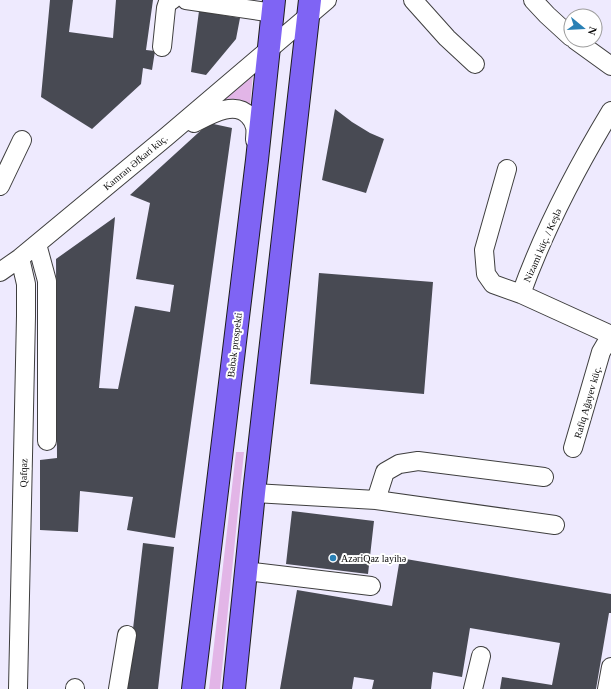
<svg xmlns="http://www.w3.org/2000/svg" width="611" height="689" viewBox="0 0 611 689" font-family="Georgia,serif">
	<rect width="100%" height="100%" fill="#eeeafe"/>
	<path fill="#e2b5e7" d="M253 74 250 106C241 97 228 101 217 103Z
		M236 452H244L220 689H209Z"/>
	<path fill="#484a53" d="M50 0H73L69 32 113 38 116 0H153L146 50 155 51 152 70 143 68 141 84 92 129 41 97Z
		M199 11 240 18 236 39 206 75 191 72Z
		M335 109 352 122 370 133 384 139 366 193 322 180Z
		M209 123 232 128 175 538 127 530 133 497 80 491 78 532 40 530V460L57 458 56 259 115 217 99 388 118 389 135 306 170 312 174 285 136 279 150 203 130 195Z
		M319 273 433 282 424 394 310 384Z
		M292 511 374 521 368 574 286 564Z
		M143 543 174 547 158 689H126Z
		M400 558 611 594V613H609L596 689H500L502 677 552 685 560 643 470 628 462 677 433 672 431 689H372L374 680 354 677 352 689H280L297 590 392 606Z"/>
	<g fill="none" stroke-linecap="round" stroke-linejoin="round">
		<defs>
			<path id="minor" d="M186 0 273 13
				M413 0 447 38 475 64
				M533 0 547 15 571 37
				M575 40 611 66
				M162 47 166 8 168 2 172 0
				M611 111C576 169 544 230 521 294L611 335
				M194 123C208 116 235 99 249 116 252 119 254 123 255 127 256 131 255 136 255 140
				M507 169 484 250 486 274 493 284 521 294
				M0 186 22 140
				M37 244 47 281V441
				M0 272 20 258 166 137 327 0
				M573 448 601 352 611 335
				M254 493 376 500 555 525
				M376 500 385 472 399 464 418 461 544 477
				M246 571 371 586
				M18 689 26 316V284L20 258
				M75 689V688
				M118 689 127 635
				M473 689 481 656
				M607 689 611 667"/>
			<path id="major" d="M193 689 257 160 274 0
				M234 689 254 493 310 0"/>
		</defs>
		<use href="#minor" stroke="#3e3e3e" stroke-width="20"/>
		<use href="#major" stroke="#1c1c1c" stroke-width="24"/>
		<use href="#minor" stroke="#fff" stroke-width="18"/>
		<use href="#major" stroke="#7f64f4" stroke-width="22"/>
	</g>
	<circle fill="#2980b5" stroke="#fff" stroke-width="1.5" cx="333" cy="558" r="4"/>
	<g text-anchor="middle" stroke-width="4" stroke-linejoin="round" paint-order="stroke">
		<g font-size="10" fill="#0b0b0b" stroke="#fff">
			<text transform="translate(135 162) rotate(-40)" y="4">Kamran Əfkari küç.</text>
			<text transform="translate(542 245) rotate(-66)" y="4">Nizami küç. / Keşlə</text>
			<text transform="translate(234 345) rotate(-83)" y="4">Babək prospekti</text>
			<text transform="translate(587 402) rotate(-74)" y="4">Rafiq Ağayev küç.</text>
			<text transform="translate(23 473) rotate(-89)" y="4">Qafqaz</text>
		</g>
		<g font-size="10" fill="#0b0b0b" stroke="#fff" text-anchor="start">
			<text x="341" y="562">AzəriQaz layihə</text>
		</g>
	</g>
	<g transform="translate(583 28) rotate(108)"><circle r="19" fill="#ffffff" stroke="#9d9d9d"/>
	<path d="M0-3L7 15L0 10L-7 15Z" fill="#2980b5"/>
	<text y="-6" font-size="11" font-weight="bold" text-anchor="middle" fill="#0b0b0b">N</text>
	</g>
</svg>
